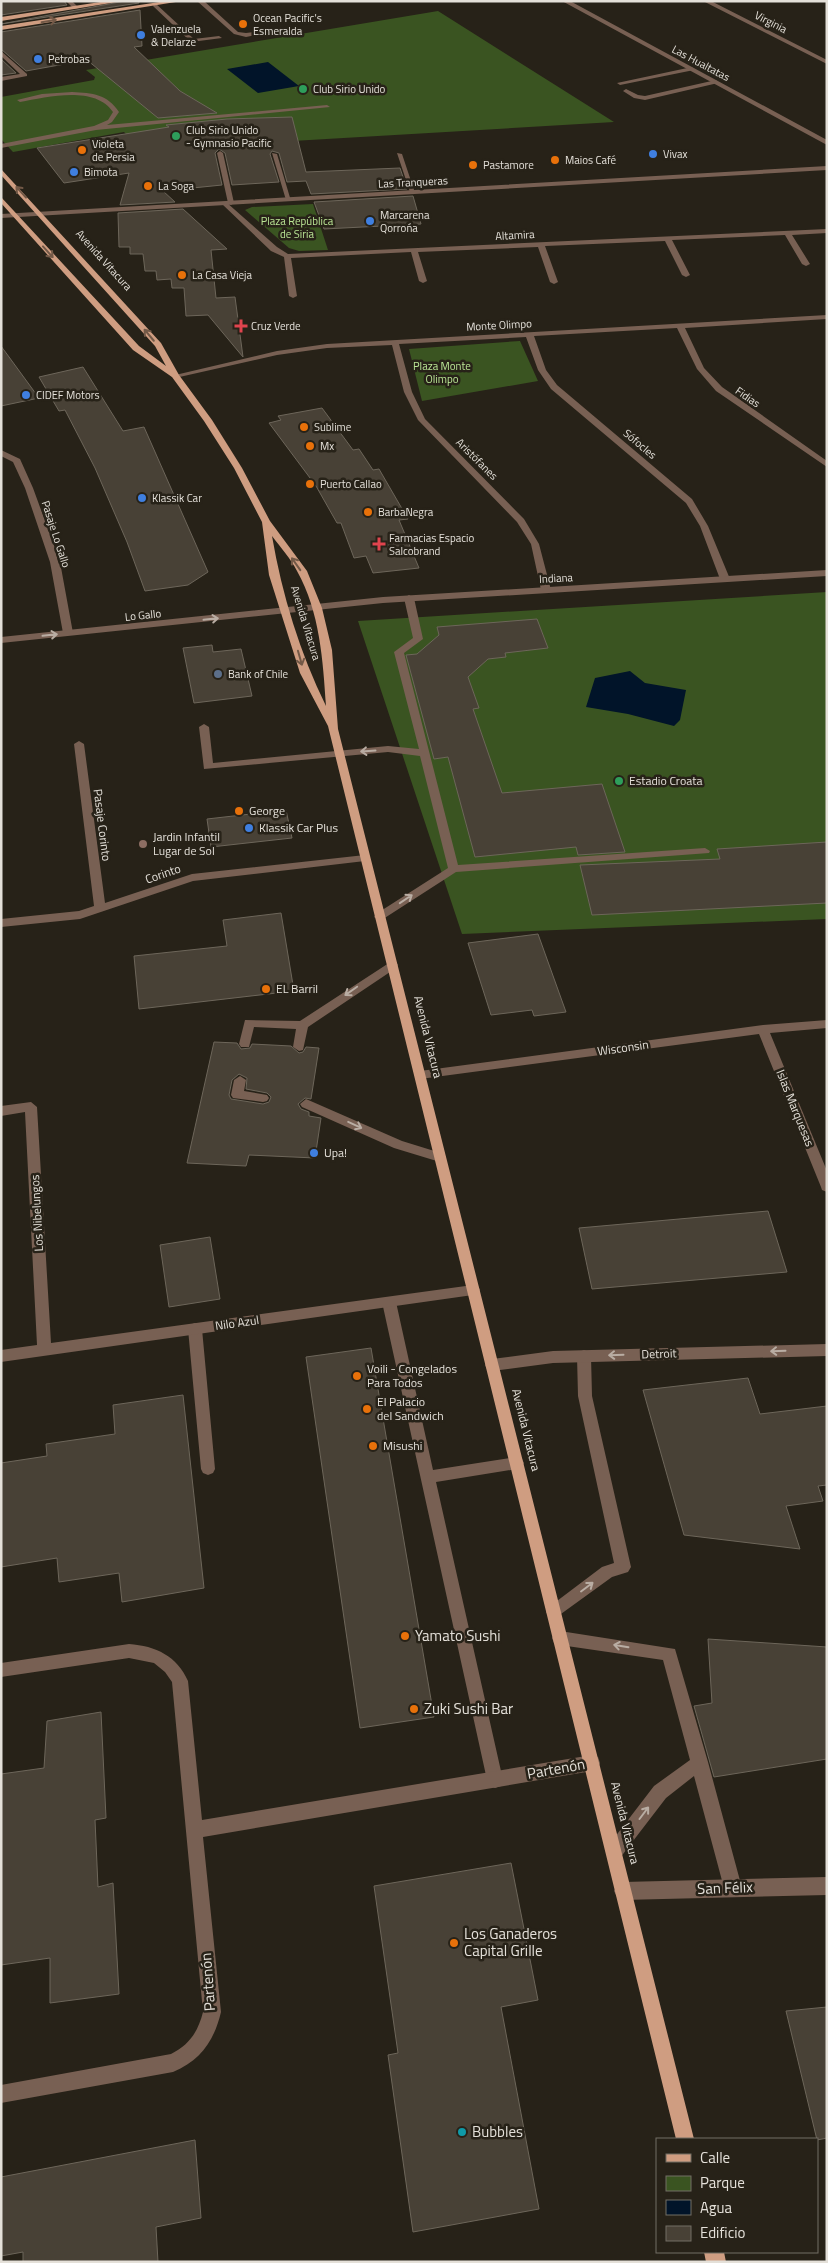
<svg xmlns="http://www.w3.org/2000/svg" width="828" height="2263" viewBox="0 0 828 2263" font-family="'Titillium Web',sans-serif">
	<rect width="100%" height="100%" fill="#272218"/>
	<path fill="#3a5421" d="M438 11 614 122 142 150 124 132 13 152 1 139V97L94 80 95 77 86 70Z
		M313 204 328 250 299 251 289 248 245 210 252 207Z
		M520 341 538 381 422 401 409 349Z
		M827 592V919L462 934 358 621Z"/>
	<path fill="#011429" d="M268 62 299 86 258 93 227 69Z
		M630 671 645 683 686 690 680 720 674 726 628 714 586 707 595 678Z"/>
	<path fill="#484136" stroke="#6d665a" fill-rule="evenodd" d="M1 1H64L67 5 1 15Z
		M125 1H139V3L1 24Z
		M140 10 142 46 134 47 180 91 217 113 158 118 87 60 26 71 1 49V32Z
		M1 59 16 73 1 75Z
		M292 117 306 172 400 168 407 189 311 194 306 181 287 182 279 153 272 151 270 154 279 182 232 185 225 153 219 149 215 153 222 185 163 191 175 202 120 205 129 173 64 183 37 148 169 127 166 125 227 119Z
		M413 196 421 224 324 229 314 202Z
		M183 209 227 249 211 250 216 298 235 297 243 357 208 315 186 316 184 288H172L171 279 157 280 156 271H145L143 254H130V247H119L118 213Z
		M1 346 39 398 1 406Z
		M83 367 123 431 144 427 208 572 188 585 145 591 127 542 95 468 65 410 59 411 39 377Z
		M322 408 353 450 359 449 373 470 379 469 408 519 399 520 419 568 373 573 366 556 354 558 341 523H337L316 486 269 423 281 420 278 416Z
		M537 619 548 648 505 653 506 657 488 659 468 677 479 708 473 709 502 793 602 784 625 852 578 855 576 847 475 857 448 757 434 759 406 655 417 654 439 635 437 627Z
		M212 645 213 652 241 649 252 696 194 703 183 648Z
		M286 810 292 838 211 847 207 819Z
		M827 842V903L592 915 580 865 720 859 717 849Z
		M281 913 294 991 139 1009 134 956 227 946 223 920Z
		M538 934 566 1012 534 1016 532 1010 491 1015 468 943Z
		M214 1042 237 1043 241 1049 250 1048 252 1044 291 1046 299 1053 303 1052 306 1047 319 1048 311 1099 305 1098 298 1104 301 1109 309 1112V1116L321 1118 315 1158 249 1155 246 1166 187 1163ZM239 1074 247 1078 246 1089 267 1093 271 1097 269 1102 263 1104 231 1099 229 1095 232 1080Z
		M768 1211 787 1272 592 1289 579 1228Z
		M210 1237 220 1299 169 1307 160 1245Z
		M371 1348 434 1717 360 1728 306 1357Z
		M748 1378 760 1414 827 1406V1485L818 1486 823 1501 786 1506 800 1549 684 1535 643 1390Z
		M183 1395 204 1588 122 1602 119 1573 59 1582 57 1558 1 1567V1463L47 1456 46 1444 115 1434 113 1405Z
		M708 1639 827 1647V1759L714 1777 694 1706 712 1703Z
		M101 1712 106 1818 95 1820 98 1887 113 1883 119 1994 50 2003V1958L1 1965V1774L44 1768 47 1721Z
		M511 1863 538 2000 501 2007 539 2209 413 2232 388 2055 398 2053 374 1886Z
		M827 2007V2138L817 2140 786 2011Z
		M195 2140 201 2218 156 2227 158 2262H23V2252L1 2256V2177Z"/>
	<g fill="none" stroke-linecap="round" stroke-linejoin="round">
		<path fill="#786053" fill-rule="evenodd" d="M197 1H204L238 32 246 33 269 30 272 32 246 37 234 34Z
			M155 3 194 39 219 36 222 38 191 42 153 6Z
			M1 51 27 74V76L1 81V77L20 74 1 56Z
			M692 67 694 70 620 85 617 83Z
			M716 80 718 83 645 100 634 98 623 91 626 89 638 95 645 96Z
			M72 92C93 93 107 94 119 112L112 122 107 125 327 105 330 107 96 130 1 148V144L94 126 108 120 113 112C95 85 47 97 20 102L17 100 42 94Z
			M220 151 223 153 234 203 231 205 228 203 217 153Z
			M409 595 414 598 423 639 404 653 458 865 705 848 710 851 709 853 456 872 380 921 374 917 376 914 448 868 420 756 388 752 204 769 199 727 204 724 209 727 213 763 388 746 419 749 394 652 413 638 404 598Z
			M392 961 396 962 398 965 396 968 308 1027 303 1050 299 1051 293 1047 296 1029 254 1027 249 1047H241L239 1044 245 1020 300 1021Z
			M240 1076 246 1080 244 1091 267 1095 269 1098 267 1101 263 1102 233 1098 231 1095 234 1080Z
			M306 1099 402 1141 444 1154 446 1157 444 1160 440 1162 394 1148 302 1107 300 1104Z
			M389 1297 394 1298 396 1302 433 1470 517 1457 522 1459 524 1463 522 1467 517 1469 436 1482 503 1780 501 1786 495 1788 489 1786 487 1780 382 1302 384 1298Z
			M195 1323 200 1325 202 1329 215 1469 213 1473 208 1475 203 1473 201 1469 188 1329 190 1325Z
			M584 1350 589 1352 591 1356 592 1396 631 1567 628 1572 612 1577 554 1619 549 1617 546 1612 549 1607 602 1567 614 1563 578 1396 577 1356 579 1352Z
			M560 1631 675 1649 708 1762 742 1888 739 1894 733 1897 727 1894 724 1888 694 1776 666 1798 620 1858 614 1860 608 1858 606 1852 608 1846 654 1786 690 1760 663 1660 560 1645 554 1643 552 1638 554 1633Z"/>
		<path fill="#786053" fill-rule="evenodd" d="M66 1H72L79 8 74 9Z
			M703 1H711L827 60V64Z
			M272 153 277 154 291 201 286 200Z
			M397 153 402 154 415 193 410 192Z
			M222 202H226L277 247 288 254 827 229V233L792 235 810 264 806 266 802 264 785 235 672 240 690 275 686 277 682 275 665 241 545 246 558 282 554 284 550 282 538 247 418 252 427 281 423 283 419 281 411 252 291 258 297 296 293 298 289 296 284 257 271 251 222 204Z
			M827 315V319L685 328 704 368 722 387 827 461V467L716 391 697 369 677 328 534 336 546 370 557 385 692 499 708 526 730 579 725 582 720 579 700 526 686 503 551 389 538 370 526 337 399 344 412 392 425 419 524 519 539 544 551 590 546 593 541 590 531 544 517 522 418 420 404 392 392 345 327 348 277 355 175 378 171 376 277 351 327 344Z
			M1 450 20 459 33 488 60 562 73 633 71 635H65L63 633 50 562 25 488 13 462 1 456Z
			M79 741 84 744 105 903 192 874 365 855 370 858 365 861 193 881 80 919 1 927V919L79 911 94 906 74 744Z
			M827 1020V1028L770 1033 827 1171V1192L822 1190 821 1187 759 1034 420 1079 414 1075 420 1071 763 1025Z
			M31 1102 37 1107 51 1343 473 1285 478 1286 480 1290 478 1294 473 1295 1 1362V1350L37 1345 25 1112 1 1116V1106Z
			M827 1344V1356L553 1363 492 1371 487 1369 485 1365 487 1361 492 1359 553 1351Z
			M129 1644C156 1646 177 1656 188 1681L202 1820 592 1755 598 1757 600 1763 598 1769 592 1771 203 1837 221 2012C214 2041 201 2060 173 2072L1 2103V2085L171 2054C189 2045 198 2032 203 2012L172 1682 165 1672 154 1663 129 1658 1 1677V1663Z
			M827 1877V1895L623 1900 617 1897 614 1891 617 1885 623 1882Z"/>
		<path fill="#786053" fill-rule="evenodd" d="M562 1H570L827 140V145Z
			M827 166V170L1 218V214Z
			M827 570V576L383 603 1 643V637L383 597Z"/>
		<path fill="#cf9d81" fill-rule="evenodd" d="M107 1H123L1 21V17Z
			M166 1H182L1 30V26Z
			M1 169 161 343 179 375 212 420 242 468 270 521 307 571 322 608 332 650 338 729 694 2139H676L328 726 300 673 269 575 262 522 234 468 204 421 172 377 133 350 1 203V197L139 346 166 366 155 346 1 175ZM272 536C281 548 291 559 297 571 320 612 323 661 326 706 300 653 282 595 272 536Z
			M704 2252H724L726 2262H706Z"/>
	</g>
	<defs><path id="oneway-shaft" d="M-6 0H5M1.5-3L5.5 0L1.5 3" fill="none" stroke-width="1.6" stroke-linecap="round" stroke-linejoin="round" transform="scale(1.25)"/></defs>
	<g stroke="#735947">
		<use href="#oneway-shaft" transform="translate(49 21) rotate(-9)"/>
		<use href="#oneway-shaft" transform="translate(21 192) rotate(-132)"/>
		<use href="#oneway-shaft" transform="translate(48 252) rotate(48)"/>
		<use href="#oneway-shaft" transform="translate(149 335) rotate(-130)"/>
		<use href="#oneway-shaft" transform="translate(296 564) rotate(-125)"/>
		<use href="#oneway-shaft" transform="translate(300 658) rotate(74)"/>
	</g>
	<g stroke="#b9ada3">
		<use href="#oneway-shaft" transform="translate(211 619) rotate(-6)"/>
		<use href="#oneway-shaft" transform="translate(50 635) rotate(-6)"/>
		<use href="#oneway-shaft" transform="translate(368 751) rotate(176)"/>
		<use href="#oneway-shaft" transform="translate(406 899) rotate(-34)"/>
		<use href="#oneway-shaft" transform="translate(351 991) rotate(145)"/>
		<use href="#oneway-shaft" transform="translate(355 1125) rotate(25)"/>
		<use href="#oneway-shaft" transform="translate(778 1351) rotate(178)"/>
		<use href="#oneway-shaft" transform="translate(616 1355) rotate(178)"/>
		<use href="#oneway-shaft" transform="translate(587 1587) rotate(-37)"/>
		<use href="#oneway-shaft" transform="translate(621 1646) rotate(-171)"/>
		<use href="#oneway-shaft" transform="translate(644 1813) rotate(-53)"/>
	</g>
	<g fill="#e8710a" stroke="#272218" stroke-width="2">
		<circle cx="243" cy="24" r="5"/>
		<circle cx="82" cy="150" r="5"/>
		<circle cx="555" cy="160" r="5"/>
		<circle cx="473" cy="165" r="5"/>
		<circle cx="148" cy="186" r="5"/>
		<circle cx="182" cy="275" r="5"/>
		<circle cx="304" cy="427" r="5"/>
		<circle cx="310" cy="446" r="5"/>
		<circle cx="310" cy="484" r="5"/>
		<circle cx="368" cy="512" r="5"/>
		<circle cx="239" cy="811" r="5"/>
		<circle cx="266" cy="989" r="5"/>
		<circle cx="357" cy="1376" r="5"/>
		<circle cx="367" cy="1409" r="5"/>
		<circle cx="373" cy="1446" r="5"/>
		<circle cx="405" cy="1636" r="5"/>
		<circle cx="414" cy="1709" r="5"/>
		<circle cx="454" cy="1943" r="5"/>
	</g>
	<g fill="#3f7fe0" stroke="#272218" stroke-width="2">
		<circle cx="141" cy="35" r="5"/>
		<circle cx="38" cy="59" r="5"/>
		<circle cx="653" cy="154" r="5"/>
		<circle cx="74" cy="172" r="5"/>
		<circle cx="370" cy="221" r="5"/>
		<circle cx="26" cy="395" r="5"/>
		<circle cx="142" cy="498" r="5"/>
		<circle cx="249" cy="828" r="5"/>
		<circle cx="314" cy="1153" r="5"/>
	</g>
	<g fill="#2e9e5b" stroke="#272218" stroke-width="2">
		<circle cx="303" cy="89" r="5"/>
		<circle cx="176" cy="136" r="5"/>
		<circle cx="619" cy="781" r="5"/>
	</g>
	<g fill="#e0444e" stroke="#272218" stroke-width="2">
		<path d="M238.5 318.5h5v5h5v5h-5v5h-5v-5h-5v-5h5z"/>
		<path d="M376.5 536.5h5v5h5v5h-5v5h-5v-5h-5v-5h5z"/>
	</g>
	<circle fill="#5c6f8a" stroke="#272218" stroke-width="2" cx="218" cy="674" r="5"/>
	<circle fill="#8d6e63" stroke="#272218" stroke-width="2" cx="143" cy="844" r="5"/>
	<circle fill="#0f9aa8" stroke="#272218" stroke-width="2" cx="462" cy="2132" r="5"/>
	<g text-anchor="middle" stroke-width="5" stroke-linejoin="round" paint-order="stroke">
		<g font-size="11" fill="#e4e0d9" stroke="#272218" text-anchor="start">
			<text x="253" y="22">Ocean Pacific's<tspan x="253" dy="13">Esmeralda</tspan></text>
			<text x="151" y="33">Valenzuela<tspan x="151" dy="13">&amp; Delarze</tspan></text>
			<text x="48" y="63">Petrobas</text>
			<text x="313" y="93">Club Sirio Unido</text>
			<text x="186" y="134">Club Sirio Unido<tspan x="186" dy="13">- Gymnasio Pacific</tspan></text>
			<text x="92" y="148">Violeta<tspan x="92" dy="13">de Persia</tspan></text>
			<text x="663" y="158">Vivax</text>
			<text x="565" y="164">Maios Café</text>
			<text x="483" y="169">Pastamore</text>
			<text x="84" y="176">Bimota</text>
			<text x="158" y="190">La Soga</text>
			<text x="380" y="219">Marcarena<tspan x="380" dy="13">Qorrońa</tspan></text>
			<text x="192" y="279">La Casa Vieja</text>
			<text x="251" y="330">Cruz Verde</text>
			<text x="36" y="399">CIDEF Motors</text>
			<text x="314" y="431">Sublime</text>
			<text x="320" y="450">Mx</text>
			<text x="320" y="488">Puerto Callao</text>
			<text x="152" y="502">Klassik Car</text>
			<text x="378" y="516">BarbaNegra</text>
			<text x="389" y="542">Farmacias Espacio<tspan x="389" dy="13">Salcobrand</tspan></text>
			<text x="228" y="678">Bank of Chile</text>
		</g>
		<g font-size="11" fill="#e4e0d9" stroke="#272218">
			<text transform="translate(771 22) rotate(27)" y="4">Virginia</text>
			<text transform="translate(701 63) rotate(28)" y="4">Las Hualtatas</text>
			<text transform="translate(413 182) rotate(-3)" y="4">Las Tranqueras</text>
			<text transform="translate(515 235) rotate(-3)" y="4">Altamira</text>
			<text transform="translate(104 260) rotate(48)" y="4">Avenida Vitacura</text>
			<text transform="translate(499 325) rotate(-3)" y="4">Monte Olimpo</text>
			<text transform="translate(748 397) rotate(35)" y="4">Fidias</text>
			<text transform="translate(640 444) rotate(40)" y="4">Sófocles</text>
			<text transform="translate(477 459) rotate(45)" y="4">Aristófanes</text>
			<text transform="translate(56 534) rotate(72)" y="4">Pasaje Lo Gallo</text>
			<text transform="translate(556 578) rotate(-3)" y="4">Indiana</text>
			<text transform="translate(143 615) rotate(-6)" y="4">Lo Gallo</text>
			<text transform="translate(306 623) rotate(73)" y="4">Avenida Vitacura</text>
		</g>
		<g font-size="11" fill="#bae595" stroke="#272218">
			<text x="297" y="225">Plaza República<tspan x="297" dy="13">de Siria</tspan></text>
			<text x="442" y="370">Plaza Monte<tspan x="442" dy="13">Olimpo</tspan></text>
		</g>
		<g font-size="12" fill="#e4e0d9" stroke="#272218" text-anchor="start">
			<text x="629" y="785">Estadio Croata</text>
			<text x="249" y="815">George</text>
			<text x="259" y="832">Klassik Car Plus</text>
			<text x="153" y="841">Jardin Infantil<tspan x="153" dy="14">Lugar de Sol</tspan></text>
			<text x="276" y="993">EL Barril</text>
			<text x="324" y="1157">Upa!</text>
			<text x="367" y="1373">Voili - Congelados<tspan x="367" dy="14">Para Todos</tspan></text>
			<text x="377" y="1406">El Palacio<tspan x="377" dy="14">del Sandwich</tspan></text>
			<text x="383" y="1450">Misushi</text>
		</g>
		<g font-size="12" fill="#e4e0d9" stroke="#272218">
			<text transform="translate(102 825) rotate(83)" y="4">Pasaje Corinto</text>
			<text transform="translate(163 874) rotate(-19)" y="4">Corinto</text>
			<text transform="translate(428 1037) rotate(76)" y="4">Avenida Vitacura</text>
			<text transform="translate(623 1048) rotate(-8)" y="4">Wisconsin</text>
			<text transform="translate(795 1108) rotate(68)" y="4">Islas Marquesas</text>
			<text transform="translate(37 1213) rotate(-93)" y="4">Los Nibelungos</text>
			<text transform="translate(237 1323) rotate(-8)" y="4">Nilo Azul</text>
			<text transform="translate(659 1354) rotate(-2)" y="4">Detroit</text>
			<text transform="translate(526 1430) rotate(76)" y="4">Avenida Vitacura</text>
			<text transform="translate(625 1823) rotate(76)" y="4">Avenida Vitacura</text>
		</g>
		<g font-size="15" fill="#e4e0d9" stroke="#272218" text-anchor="start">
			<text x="415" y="1641">Yamato Sushi</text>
			<text x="424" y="1714">Zuki Sushi Bar</text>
			<text x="464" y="1939">Los Ganaderos<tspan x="464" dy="17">Capital Grille</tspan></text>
			<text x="472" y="2137">Bubbles</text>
		</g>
		<g font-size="15" fill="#e4e0d9" stroke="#272218">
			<text transform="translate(556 1769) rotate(-10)" y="5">Partenón</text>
			<text transform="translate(725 1888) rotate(-2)" y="5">San Félix</text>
			<text transform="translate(208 1982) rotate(-94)" y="5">Partenón</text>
		</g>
	</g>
	<rect width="828" height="2263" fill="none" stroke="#e4e0d9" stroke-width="5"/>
	<rect x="656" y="2138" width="162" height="115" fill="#272218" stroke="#736e65"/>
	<rect x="666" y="2154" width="25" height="8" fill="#cf9d81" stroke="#736e65"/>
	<text x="700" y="2163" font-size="15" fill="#e4e0d9">Calle</text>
	<rect x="666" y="2176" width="25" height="15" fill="#3a5421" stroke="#736e65"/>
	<text x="700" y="2188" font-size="15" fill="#e4e0d9">Parque</text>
	<rect x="666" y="2200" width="25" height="15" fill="#011429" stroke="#736e65"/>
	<text x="700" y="2213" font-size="15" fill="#e4e0d9">Agua</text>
	<rect x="666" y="2226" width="25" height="15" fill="#484136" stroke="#736e65"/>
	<text x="700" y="2238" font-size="15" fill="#e4e0d9">Edificio</text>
</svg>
